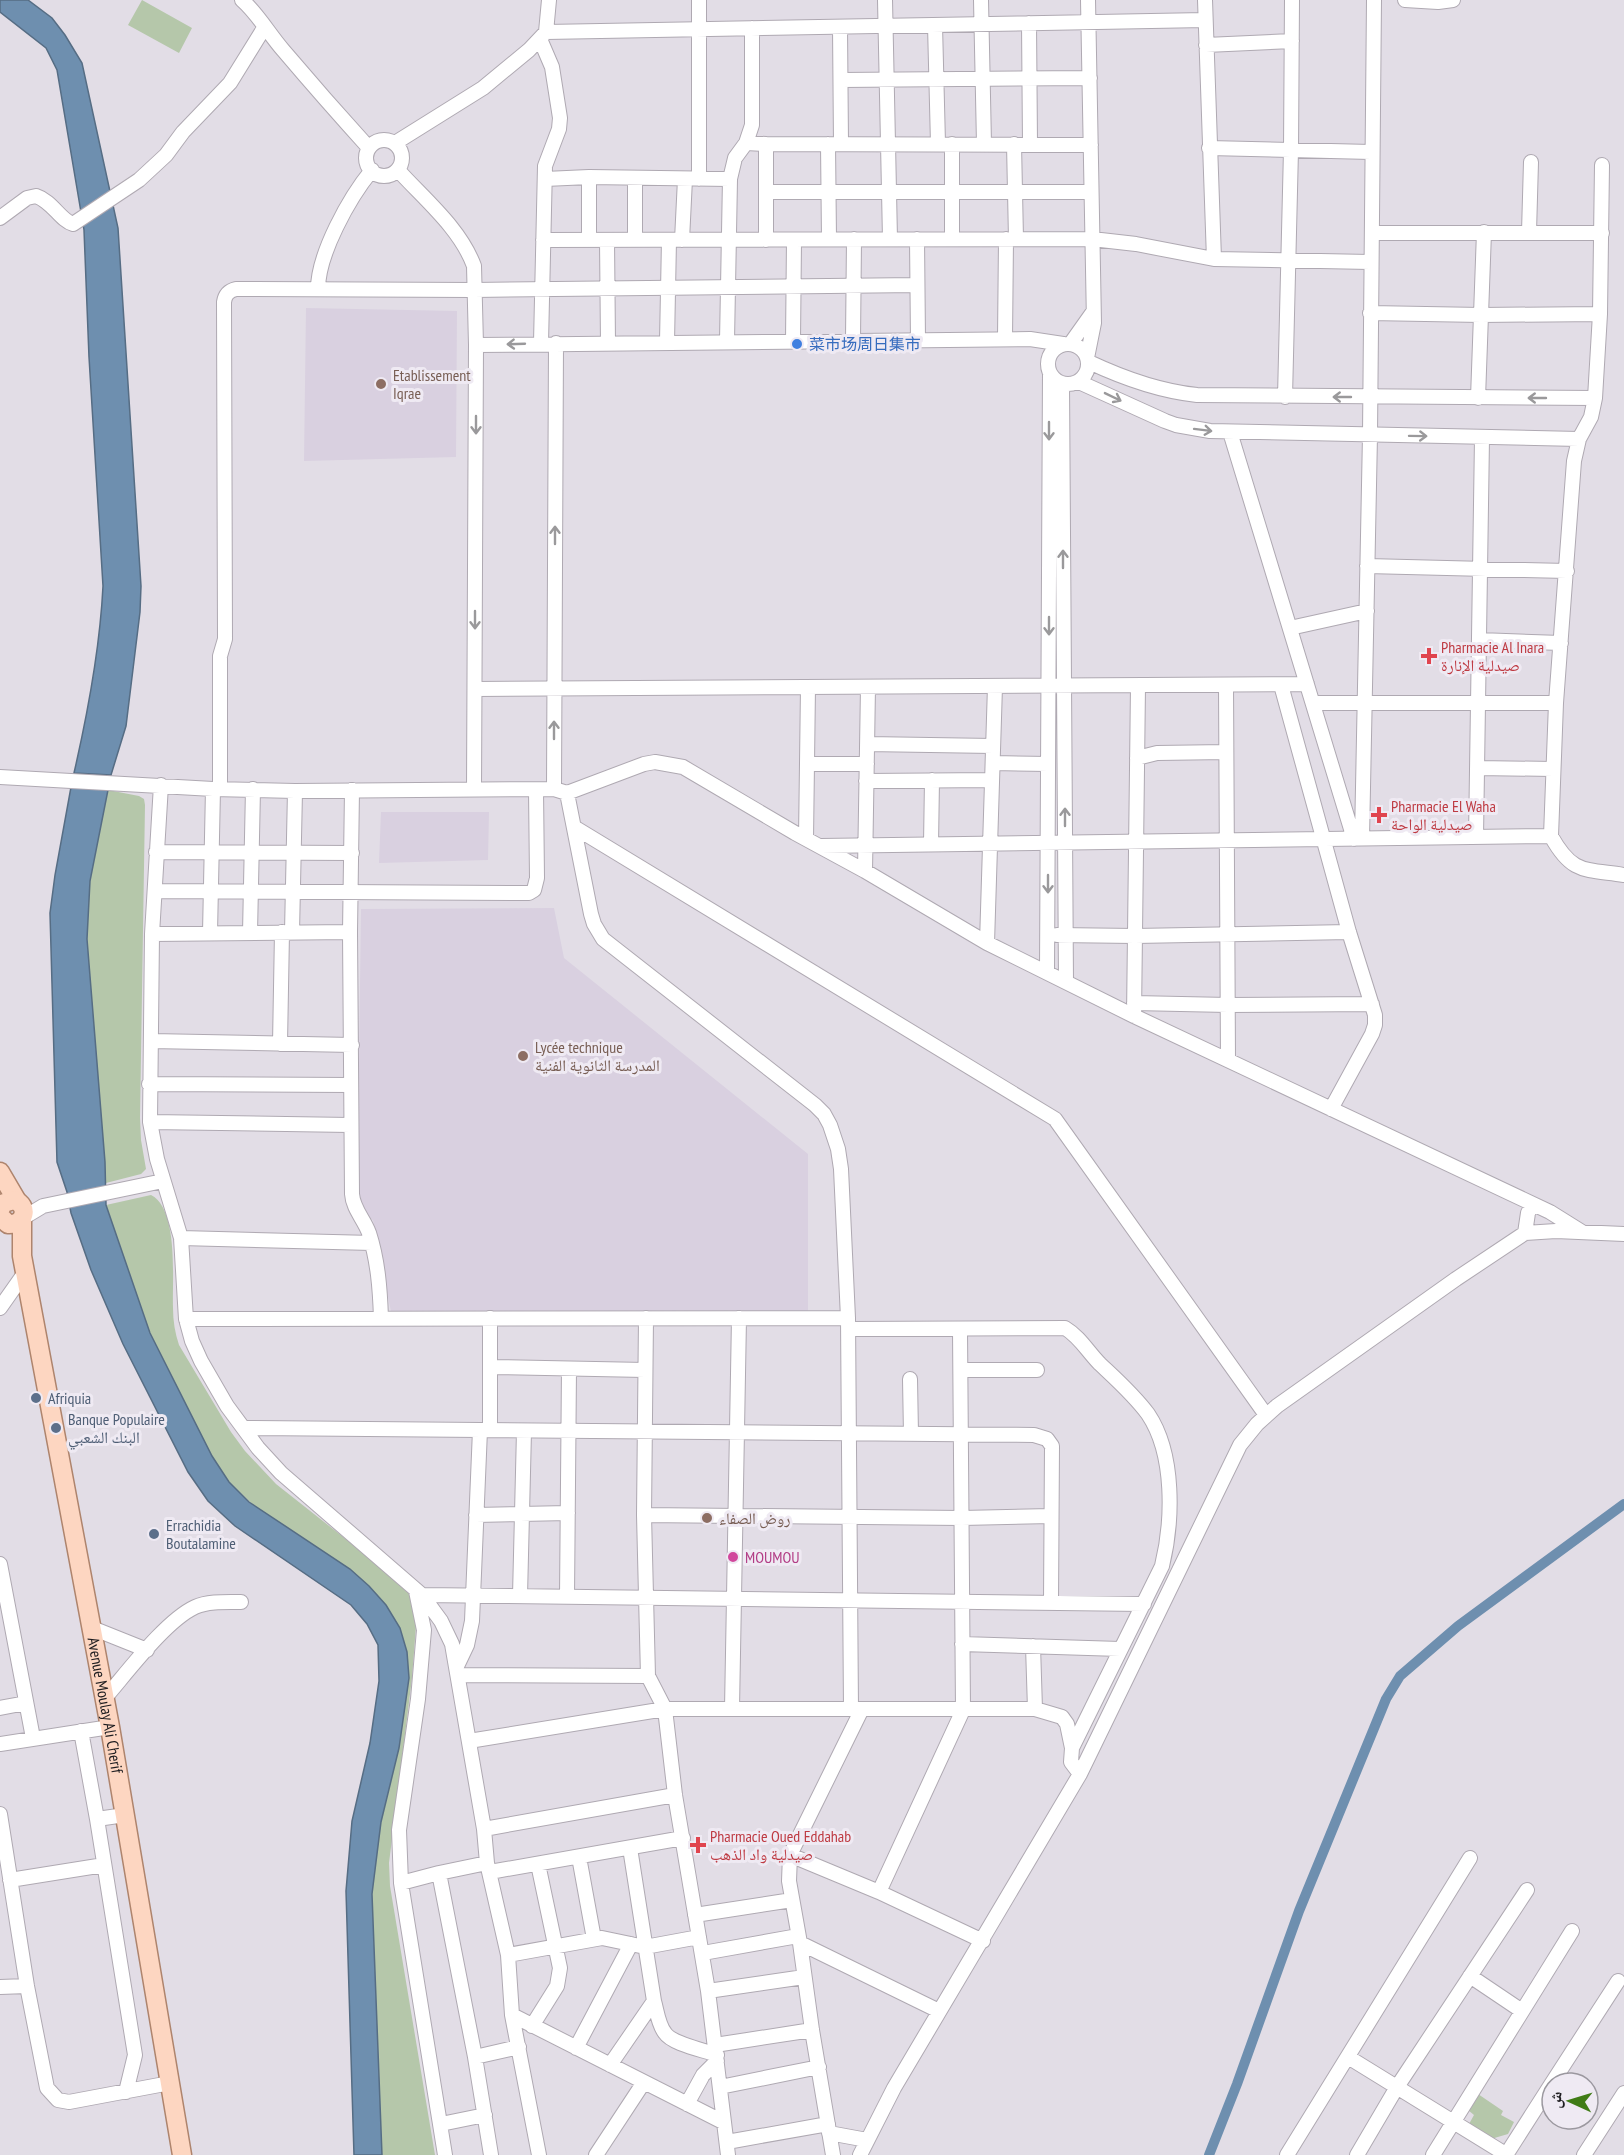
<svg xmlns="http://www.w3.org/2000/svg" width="1624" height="2155" viewBox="0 0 1624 2155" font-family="'PT Sans Narrow','Noto Naskh Arabic','Noto Sans SC',sans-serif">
	<rect width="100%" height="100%" fill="#e2dde6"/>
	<path fill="#d9d0e0" d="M306 308 457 311 456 457 304 461Z
		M381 812H489L488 860 379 863Z
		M554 908 564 958 808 1154V1325L392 1317 373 1220 357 1213 361 909Z"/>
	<path fill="#b5c7aa" d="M142 0 192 28 179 53 128 25Z
		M108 790 139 796 144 799 145 805 140 1118 141 1140 146 1169 141 1174 106 1183 87 939 90 881Z
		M151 1195C179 1209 172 1281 173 1308 173 1321 175 1333 179 1345L231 1432 245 1451 276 1484 404 1585 411 1598 415 1612 416 1626 412 1678 389 1863 390 1886 435 2155H382L372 1894 381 1822 399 1748 409 1678 407 1652 229 1482 212 1456 150 1333 106 1205Z
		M1478 2094 1503 2111 1501 2115 1514 2122 1508 2134 1491 2139 1469 2124 1474 2115 1468 2110Z"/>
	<path fill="#6e8faf" stroke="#566d84" stroke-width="1.5" d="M0 0H28L52 18 65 35 82 63 118 228 141 586 140 612 126 726 111 775 74 773C88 712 100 648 103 586L89 357 84 230 57 70 46 48 0 12Z
		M71 787 108 790 90 881 87 939 105 1162 106 1205 150 1333 212 1456 229 1482 249 1502 350 1569 369 1586 386 1605 400 1628 407 1652 409 1678 399 1748 381 1822 372 1894 382 2155H354L346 1891 352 1821 370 1743 379 1681 378 1645 367 1624 351 1605 235 1526 208 1501 188 1472 123 1344 91 1270 71 1213 67 1192 57 1162 50 913 55 875Z"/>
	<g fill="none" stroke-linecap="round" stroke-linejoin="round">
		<path stroke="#6e8faf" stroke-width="10" d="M1209 2155 1237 2084 1299 1911 1386 1699 1400 1676 1458 1626 1624 1504"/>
		<defs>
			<path id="minor" d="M242 0C258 14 269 34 283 50 311 83 340 116 369 148
				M699 0V179
				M885 0 890 239
				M981 0 984 144
				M1205 0 1214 259 1370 262
				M1405 0 1438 2 1453 0
				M1029 23 1030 144
				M935 25 938 144
				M840 27 841 144
				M752 28V125L746 143 766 144V240
				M546 32 1205 20
				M540 39 552 67 560 118 559 129 545 166 541 343
				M1206 45 1292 41
				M841 80 1090 78
				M366 158a18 18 0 1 1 36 0a18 18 0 1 1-36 0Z
				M395 143 483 88 529 50 546 32 549 0
				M766 144 1091 145
				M828 144 829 239
				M1014 144 1016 239
				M1209 148 1371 152
				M1602 165 1600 314 1595 398 1591 417 1579 439 1574 461 1556 703 1551 836C1572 874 1584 869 1624 875
				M398 170C424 199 460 228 474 266L476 345 474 790
				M589 177V240
				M545 179 589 177 730 179 727 341
				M730 179 735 158 746 143
				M766 192H1091
				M0 218 27 198 36 196C52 201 61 221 73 224L139 180 166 155 183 132 230 83 264 28
				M1529 232 1531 162
				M1372 233H1602
				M917 239 918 340
				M952 239V144
				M543 240 1092 239 1136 244 1214 259
				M607 240 608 343
				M635 240V178
				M682 240 685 179
				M318 289C318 254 349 198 372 170
				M1370 313 1481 315 1600 314
				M1005 339 1006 239
				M853 340 854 239
				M793 341 794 240
				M667 342 669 240
				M1071 343 1093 312
				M1048 364a20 20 0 1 1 40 0a20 20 0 1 1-40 0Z
				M476 345 1030 339 1063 344
				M1087 358 1094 323 1088 0
				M1089 362C1123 378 1158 391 1197 395L1595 398
				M1079 382 1165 421 1176 425 1210 431 1579 439
				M1062 384 1066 981
				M1285 397 1291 150 1292 0
				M1478 398 1484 232
				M1230 432 1354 839
				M1367 566 1567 571
				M1290 628 1367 611
				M1479 640 1561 643
				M1226 685 1228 1060
				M1281 685 1349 932 1375 1015V1025L1372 1034 1331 1109
				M475 689 1307 684
				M1313 703H1556
				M867 744 993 746
				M1137 758 1157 753 1226 752
				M993 763 1048 764
				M807 764H867
				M1477 768 1553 769
				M0 777 213 789 295 791 554 789 567 793 644 764 655 762 683 767 795 833 865 871 987 943 1134 1016 1550 1212 1582 1232
				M866 781 992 780
				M161 785 152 934 150 1122 157 1159 181 1238 186 1319 192 1341 201 1361 227 1406 258 1448 281 1473 422 1595 441 1621 452 1644 484 1829 487 1863 508 1955 512 2015 539 2155
				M220 789V656L225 639 224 302C225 295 228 291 236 289L474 290 917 285
				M554 789 556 343
				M352 790 350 932 352 1194C353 1209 364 1219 369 1233 378 1261 380 1289 381 1318
				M567 793 591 914 594 924 603 939 815 1105 824 1114 830 1125 838 1149 841 1169 848 1318 851 1709
				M574 827 1055 1119 1266 1415
				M1476 837 1482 438
				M1362 838 1370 435 1374 0
				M806 839 808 687
				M931 844 932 780
				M821 846 1551 836
				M156 852 352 853
				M865 871 868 687
				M155 891 529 893 534 890 537 878 536 790
				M292 932 295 791
				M210 933 213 789
				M250 933 253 789
				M152 934 350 932
				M1057 935 1135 936 1349 932
				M987 943 995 686
				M1047 972 1050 373
				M1134 1003 1228 1005 1372 1004
				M1134 1016 1138 686
				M151 1041 352 1045
				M280 1044 282 932
				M149 1084 351 1085
				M150 1122 350 1125
				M23 1218 43 1206 163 1181
				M1525 1233 1528 1213 1532 1205
				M181 1238 372 1243
				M0 1308 26 1271
				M646 1318 644 1515 648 1676 665 1709 675 1795 708 1991 728 2155
				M186 1319 848 1318
				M848 1329 1065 1328C1080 1337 1088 1352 1100 1364 1117 1380 1134 1395 1148 1414 1175 1454 1173 1521 1162 1566L1072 1748
				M491 1367 645 1370
				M961 1370H1037
				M910 1379 911 1434
				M244 1428 1034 1435 1047 1439 1052 1446 1051 1602
				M490 1430V1318
				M476 1515 568 1513
				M644 1515 962 1518 1051 1516
				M0 1564 33 1738
				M416 1591 424 1630 418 1699 399 1830 401 1883 445 2155
				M422 1595 1144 1604
				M520 1596 524 1431
				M567 1597 569 1369
				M92 1628 147 1650
				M962 1644 1120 1649
				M1033 1646 1035 1709
				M457 1666 467 1645 472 1621 480 1430
				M458 1675 648 1676
				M104 1699C126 1674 165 1621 195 1607 208 1601 226 1602 241 1602
				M0 1708 26 1703
				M732 1709 739 1318
				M81 1731 97 1819 125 1815
				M469 1741 665 1709H1035L1062 1717 1067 1724 1072 1748 1071 1762 1080 1774
				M0 1744 110 1727
				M0 1814 27 1986 47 2088 58 2100 69 2102 170 2083
				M97 1819 135 2055 126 2092
				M484 1829 675 1795
				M630 1848 654 2001C657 2011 658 2024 665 2033 672 2044 704 2050 717 2055
				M790 1855 879 1892 983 1941
				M579 1857 594 1939
				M490 1872 683 1838
				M439 1873 475 2057 491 2155
				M10 1880 104 1865
				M401 1883 439 1873 487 1863
				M879 1892 963 1710 960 1330
				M695 1915 792 1900
				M800 1943 939 2011
				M703 1953 798 1936
				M508 1955 602 1938 645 1947 699 1937
				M1470 1976 1522 2011
				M0 1987 27 1986
				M708 1991 804 1977
				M512 2015 723 2122
				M532 2026 557 1986 560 1968 538 1864
				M715 2045 812 2030
				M576 2048 631 1944
				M475 2057 519 2047
				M1348 2057 1507 2155
				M610 2065 654 2001
				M1552 2083 1618 1981
				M720 2087 819 2067
				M687 2104 703 2075 717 2061
				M441 2124 485 2115
				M829 2133 867 2140
				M727 2142 828 2124
				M596 2155 644 2082
				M833 2155 812 2030 800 1943 789 1881 790 1855 862 1709
				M860 2155 894 2088 1080 1774 1240 1445 1257 1424 1277 1406 1456 1279 1525 1233 1556 1231 1624 1234
				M1287 2155 1470 1858
				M1357 2155 1397 2087 1527 1890
				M1433 2155 1572 1931
				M1506 2155 1552 2083
				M1584 2155 1624 2093"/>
			<g id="major">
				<path d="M0 1172 17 1201"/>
				<path d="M0 1209 4 1203 14 1200C30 1206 25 1225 8 1224L0 1216"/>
				<path id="s1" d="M22 1219V1256L110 1727 182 2155"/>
			</g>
		</defs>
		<use href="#minor" stroke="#afa9b2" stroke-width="16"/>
		<use href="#major" stroke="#ae846d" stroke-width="21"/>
		<use href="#minor" stroke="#fff" stroke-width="14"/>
		<use href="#major" stroke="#fdd6c1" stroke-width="18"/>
	</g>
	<defs><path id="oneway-shaft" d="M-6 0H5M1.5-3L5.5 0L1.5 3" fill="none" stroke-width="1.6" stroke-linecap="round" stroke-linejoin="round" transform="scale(1.5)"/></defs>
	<g stroke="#9a999b">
		<use href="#oneway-shaft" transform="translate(516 344) rotate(178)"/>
		<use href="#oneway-shaft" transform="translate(1113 397) rotate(26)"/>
		<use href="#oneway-shaft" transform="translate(1342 397) rotate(-180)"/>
		<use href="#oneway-shaft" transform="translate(1537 398) rotate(-180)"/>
		<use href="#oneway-shaft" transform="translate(476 425) rotate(90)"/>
		<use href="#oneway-shaft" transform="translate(1203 430) rotate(7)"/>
		<use href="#oneway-shaft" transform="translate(1049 431) rotate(90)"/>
		<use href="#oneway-shaft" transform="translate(1418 436) rotate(1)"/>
		<use href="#oneway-shaft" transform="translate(555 535) rotate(-90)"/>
		<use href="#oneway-shaft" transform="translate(1063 559) rotate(-90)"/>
		<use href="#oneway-shaft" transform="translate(475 620) rotate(90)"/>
		<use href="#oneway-shaft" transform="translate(1049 626) rotate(90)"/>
		<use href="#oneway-shaft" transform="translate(554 730) rotate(-90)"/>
		<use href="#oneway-shaft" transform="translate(1065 817) rotate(-90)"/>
		<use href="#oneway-shaft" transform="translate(1048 884) rotate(90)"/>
	</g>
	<circle fill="#3f7fe0" stroke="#efeaf3" stroke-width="2" cx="797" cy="344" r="6"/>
	<g fill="#8d6e63" stroke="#efeaf3" stroke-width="2">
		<circle cx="381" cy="384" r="6"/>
		<circle cx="523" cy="1056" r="6"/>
		<circle cx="707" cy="1518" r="6"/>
	</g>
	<g fill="#e0444e" stroke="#efeaf3" stroke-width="2">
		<path d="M1426 647h6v6h6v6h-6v6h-6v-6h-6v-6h6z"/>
		<path d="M1376 806h6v6h6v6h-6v6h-6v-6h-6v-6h6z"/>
		<path d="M695 1836h6v6h6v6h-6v6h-6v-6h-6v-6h6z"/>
	</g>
	<g fill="#5c6f8a" stroke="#efeaf3" stroke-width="2">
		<circle cx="36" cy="1398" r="6"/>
		<circle cx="56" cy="1428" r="6"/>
		<circle cx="154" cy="1534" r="6"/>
	</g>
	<circle fill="#d1479c" stroke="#efeaf3" stroke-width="2" cx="733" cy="1557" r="6"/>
	<g text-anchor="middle" stroke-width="6" stroke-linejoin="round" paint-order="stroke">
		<g font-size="16" fill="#366cbe" stroke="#efeaf3" text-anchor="start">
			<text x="809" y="350">菜市场周日集市</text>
		</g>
		<g font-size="16" fill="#785e54" stroke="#efeaf3" text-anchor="start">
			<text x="393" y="381">Etablissement<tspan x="393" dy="18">Iqrae</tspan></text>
			<text x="535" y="1053">Lycée technique<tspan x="535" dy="18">المدرسة الثانوية الفنية</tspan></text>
			<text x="719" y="1524">روض الصفاء</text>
		</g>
		<g font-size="16" fill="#be3a42" stroke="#efeaf3" text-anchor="start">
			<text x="1441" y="653">Pharmacie Al Inara<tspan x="1441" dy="18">صيدلية الإنارة</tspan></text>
			<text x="1391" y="812">Pharmacie El Waha<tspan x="1391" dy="18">صيدلية الواحة</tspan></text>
			<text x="710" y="1842">Pharmacie Oued Eddahab<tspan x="710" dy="18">صيدلية واد الذهب</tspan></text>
		</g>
		<g font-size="16" fill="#4e5e75" stroke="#efeaf3" text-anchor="start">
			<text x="48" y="1404">Afriquia</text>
			<text x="68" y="1425">Banque Populaire<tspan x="68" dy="18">البنك الشعبي</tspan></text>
			<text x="166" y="1531">Errachidia<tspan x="166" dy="18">Boutalamine</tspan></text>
		</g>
		<g font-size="16" fill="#b23c85" stroke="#efeaf3" text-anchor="start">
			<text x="745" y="1563">MOUMOU</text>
		</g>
		<g font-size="16" fill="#1e1d20" stroke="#efeaf3">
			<text dy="6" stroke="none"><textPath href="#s1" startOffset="494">Avenue Moulay Ali Cherif</textPath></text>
		</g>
	</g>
	<g transform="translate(1570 2101) rotate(274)"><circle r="28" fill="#efeaf3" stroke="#9b989f" stroke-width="1.5"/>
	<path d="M0-4.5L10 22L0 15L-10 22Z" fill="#407c16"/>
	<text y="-9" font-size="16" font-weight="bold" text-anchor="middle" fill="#1e1d20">ش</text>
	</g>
</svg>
